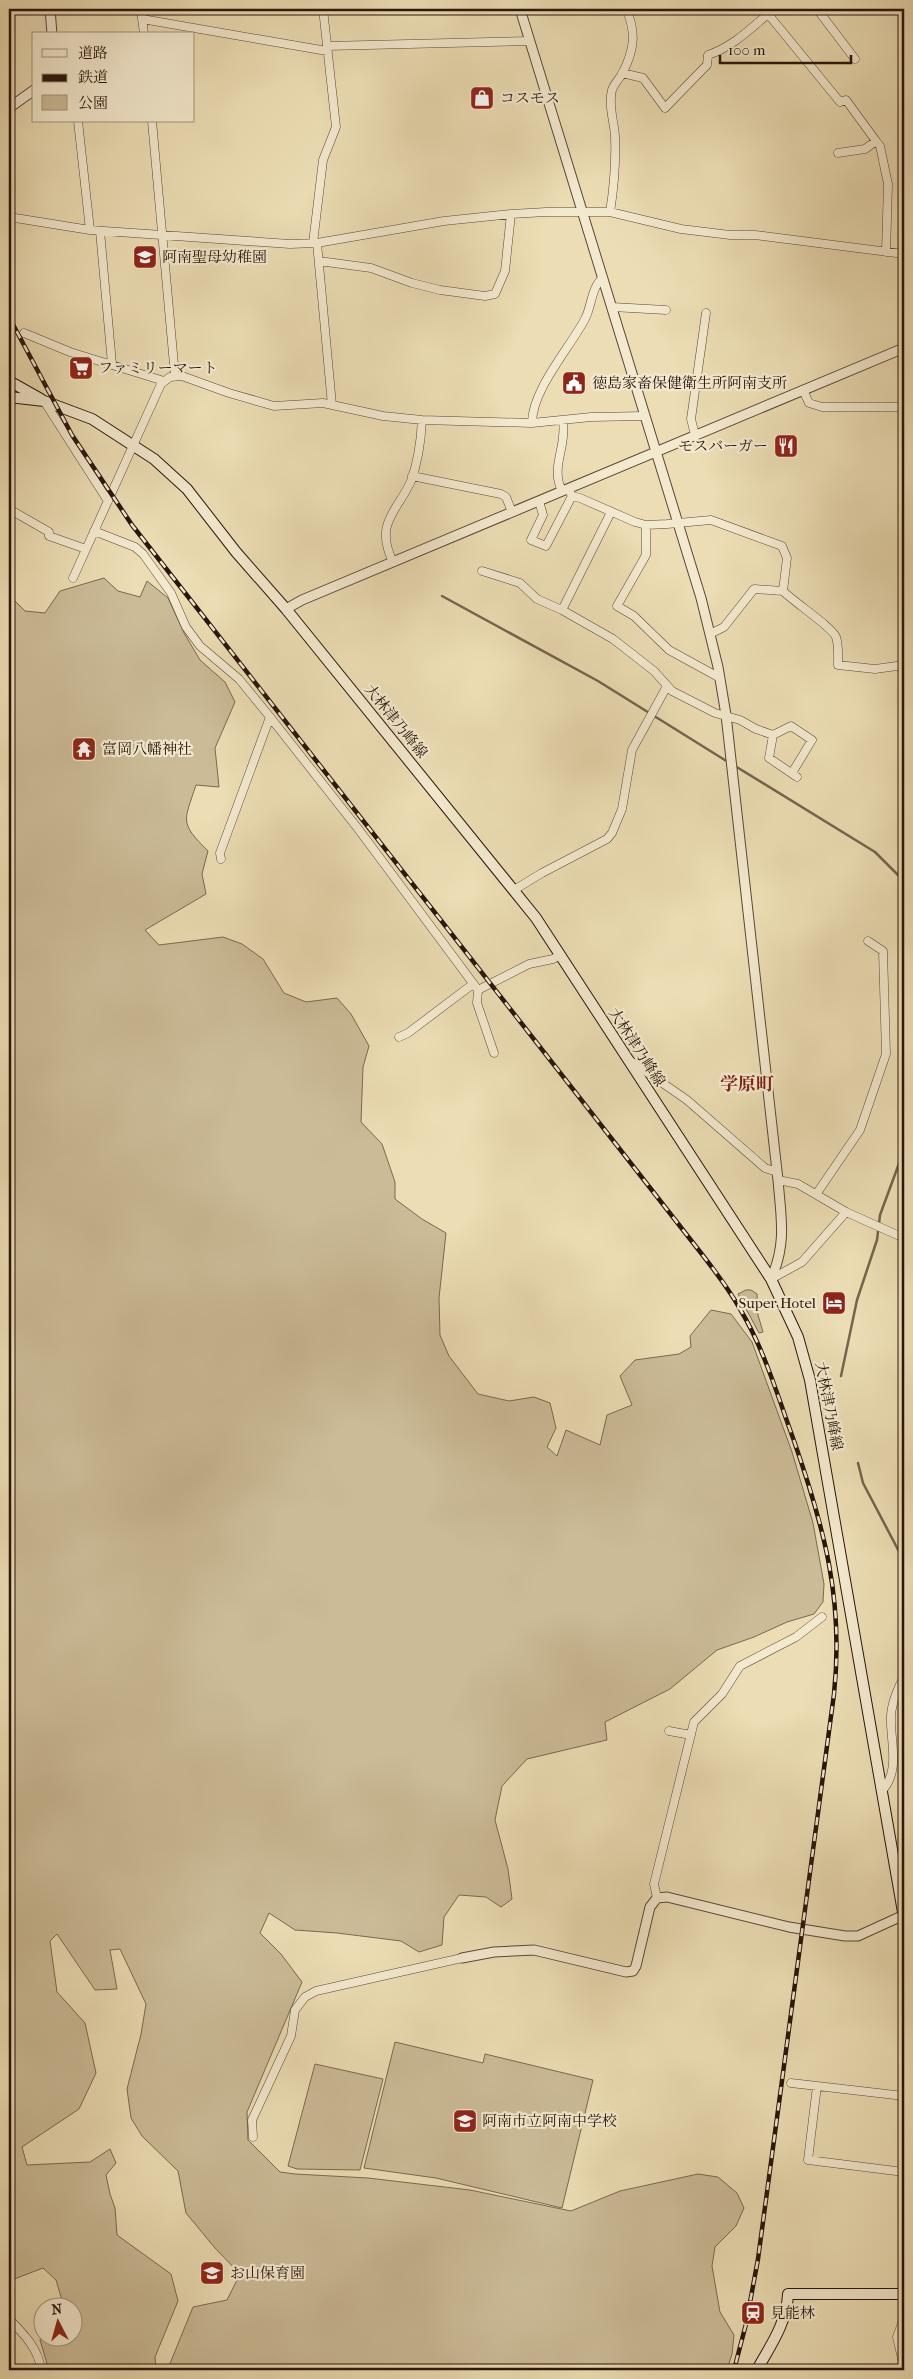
<svg xmlns="http://www.w3.org/2000/svg" width="913" height="2379" viewBox="0 0 913 2379" font-family="'IM FELL French Canon','Noto Serif JP',serif">
	<rect width="100%" height="100%" fill="#ecddb4"/>
	<filter id="stains"><feTurbulence type="fractalNoise" baseFrequency=".004" numOctaves="4"/><feColorMatrix values="0 0 0 0 .2 0 0 0 0 .09 0 0 0 0 .02 0 0 0 .5 -.17"/></filter>
	<radialGradient id="worn" r=".72"><stop offset=".6" stop-color="#630" stop-opacity="0"/><stop offset="1" stop-color="#630" stop-opacity=".3"/></radialGradient>
	<path fill="#cbbb97" stroke="#7a6851" fill-rule="evenodd" d="M104 578 118 591 140 597 147 581 168 598 184 633 200 660 225 682 235 702 215 748 219 787 196 785C184 822 179 822 208 851L202 874 206 894 145 930 159 945 223 937 242 944 263 959 284 993 306 1002 337 998 351 1014 369 1046 363 1067 361 1122 382 1144 395 1182V1199L422 1219 446 1233 439 1298 440 1335 449 1356 478 1394 509 1401 534 1397 550 1403 556 1428 547 1447 557 1456 566 1430 600 1445 607 1415 632 1405 620 1376 635 1360 679 1354 691 1347 690 1336 711 1310 731 1314 752 1342 792 1452 813 1523 824 1584 823 1602 814 1614 787 1622 754 1637 717 1650 670 1689 605 1722 607 1740 527 1759 502 1786 495 1820 508 1869 512 1899 501 1907 486 1897 459 1895 444 1917 442 1945 419 1952 401 1941 337 1933 295 1930 269 1913 260 1933 281 1954 302 1982 247 2112 248 2140 280 2172 295 2174 368 2178 470 2190 571 2211 620 2191 698 2174 718 2177 737 2193 744 2208 736 2226 715 2247 712 2266 720 2312 734 2335 732 2354 727 2370H49L40 2340 42 2336H72V2306H59L62 2300 56 2280 43 2268 9 2281V595L25 611 45 613 60 591ZM57 1934 95 1990 117 1989 110 1950 120 1949 146 2004 141 2034 127 2089 131 2118 142 2136 178 2171 186 2213 215 2248 240 2274 227 2300 193 2307 169 2366 156 2368 155 2357 178 2301 171 2274 117 2235 115 2208 110 2194 106 2175 116 2163 110 2149 90 2162 27 2165 22 2147 79 2109 96 2073 85 2023 57 1992 50 1941Z
		M746 1290H751L757 1294 758 1315 763 1332 759 1333 738 1294Z
		M395 2042 483 2063 485 2054 593 2080 562 2208 436 2178 364 2168Z
		M315 2064 383 2079 360 2170 297 2169 288 2166Z"/>
	<g fill="none" stroke-linecap="round" stroke-linejoin="round">
		<path stroke="#75644e" stroke-width="2.5" d="M442 596 598 681 728 762
			M735 766 875 852 904 881
			M841 1376 857 1300 877 1240 880 1215 904 1150
			M858 1463 863 1483 904 1561"/>
		<defs>
			<path id="minor" d="M141 9 144 34
				M775 9 768 14 840 102 846 100 876 141
				M817 9 855 59
				M142 19 327 51
				M327 46 530 41
				M622 73 643 78 665 108 702 70 707 65 708 55C732 47 749 30 768 14L764 9
				M78 121 90 230
				M152 121 175 376
				M838 153 865 149 876 141 880 146 888 184 886 252
				M610 212C614 187 616 162 615 136 614 121 608 105 612 90 614 84 619 79 622 74 634 51 637 33 626 9
				M9 217 90 230 290 244 317 243 444 221 511 214 546 212H610L681 229 730 235H755L904 254
				M100 231 112 364
				M313 243 323 160 336 127 323 9
				M317 243 332 405
				M319 261 371 268 412 283 440 290 485 296 495 294 505 271 511 214
				M612 307 666 310
				M24 333 70 352 164 381
				M803 390 809 403 822 407H904
				M44 401 108 501
				M532 423C532 390 569 349 585 319 592 306 591 287 603 278
				M695 435 691 419 706 313
				M412 476 501 494 506 497 512 512
				M562 491C550 467 567 447 563 421
				M572 496 580 498 635 522 646 525 667 524 711 520 782 546 787 558 783 591C794 602 833 628 836 637 839 646 838 656 838 665L875 669 904 665
				M539 501 543 515 531 540 546 546 572 496 570 492
				M9 509 49 532V536L86 549
				M646 525V555L617 606 634 616 669 650 720 678
				M94 531 135 547 143 554 171 593 186 627 200 646 239 679 270 717 359 830 478 990 529 964 553 959 560 955
				M393 562C374 523 397 512 411 481 418 462 421 440 422 420
				M482 571 520 583 537 599 562 610 613 639 654 671 672 691 715 713 740 720 756 729 773 735 791 726 812 740 792 773
				M73 578 161 384 170 377 182 376 229 393 274 406 323 403 383 416 422 420 532 423 591 417 645 416
				M562 610 611 512
				M710 634 724 627 754 589 783 591
				M773 735 769 758 797 777
				M221 859 220 853 270 717
				M514 890 542 873 607 839 612 833 622 809 632 750 667 686
				M478 990 477 1003 494 1053
				M399 1037 408 1033 473 984
				M632 1062 687 1100 765 1168 777 1172
				M778 1180 798 1184 846 1212 904 1238
				M817 1193 860 1130 886 1054 883 951 868 941
				M771 1279 802 1262 846 1212
				M669 1731 691 1735
				M882 1791C901 1770 890 1742 891 1717 891 1705 898 1687 904 1677
				M657 1898 654 1884 694 1722 722 1694 740 1666 796 1637 822 1617
				M791 2083 817 2086 808 2160 904 2172
				M817 2086 904 2096
				M253 2137 252 2120 291 2036 295 2010 305 1997 316 1991 462 1958
				M904 2318 897 2337 904 2367
				M9 2319C23 2333 39 2349 41 2370"/>
			<path id="tertiary" d="M50 9 52 34
				M520 9 701 598 718 667 726 715 778 1180C781 1218 787 1243 771 1279
				M9 108 34 90
				M286 609 302 600 904 348
				M462 1958 494 1952 534 1950 626 1972 633 1971 636 1966 650 1907 657 1898 667 1897 789 1927 845 1936H858L904 1915"/>
			<path id="secondary" d="M9 381 41 399
				M9 397 44 401 92 419 154 459 187 489 236 552 286 609 536 918 771 1279 798 1337 810 1380 904 1918
				M757 2370C770 2346 787 2323 788 2294H904"/>
		</defs>
		<use href="#minor" stroke="#594735" stroke-width="9"/>
		<use href="#tertiary" stroke="#594735" stroke-width="11"/>
		<use href="#secondary" stroke="#28150b" stroke-width="12"/>
		<use href="#minor" stroke="#f3e9ce" stroke-width="8"/>
		<use href="#tertiary" stroke="#f3e9ce" stroke-width="9"/>
		<use href="#secondary" stroke="#f3e9ce" stroke-width="10"/>
		<defs>
			<path id="rail" d="M9 317 72 435 132 525 701 1253C715 1271 729 1289 740 1309 764 1349 777 1394 793 1438 824 1527 844 1599 834 1694L758 2259 746 2324 734 2370"/>
		</defs>
		<use href="#rail" stroke="#28150b" stroke-width="4.5"/>
		<use href="#rail" stroke="#f3e9ce" stroke-width="2.5" stroke-dasharray="8" stroke-linecap="butt"/>
	</g>
	<defs>
		<symbol id="shop-square" viewBox="-11 -11 22 22"><rect x="-9" y="-9" width="18" height="18" rx="4" fill="#8f2418" stroke="#f3e9ce"/><path d="M-5-2.5h2.3a2.7 3.5 0 0 1 5.4 0H5L5.5 6h-11ZM-1.5-2.5h3a1.5 2.3 0 0 0-3 0Z" fill="#fff"/></symbol>
		<symbol id="school-square" viewBox="-11 -11 22 22"><rect x="-9" y="-9" width="18" height="18" rx="4" fill="#8f2418" stroke="#f3e9ce"/><path d="M0-5L7-2L0 1L-7-2ZM-4 1L0 2.5L4 1V4Q0 6-4 4Z" fill="#fff"/></symbol>
		<symbol id="supermarket-square" viewBox="-11 -11 22 22"><rect x="-9" y="-9" width="18" height="18" rx="4" fill="#8f2418" stroke="#f3e9ce"/><path d="M-6-5.5h2.5l.6 2H6L4.5 2H-2.5L-4.4-4H-6ZM-1.5 3.2a1.3 1.3 0 1 0 .1 0ZM3 3.2a1.3 1.3 0 1 0 .1 0Z" fill="#fff"/></symbol>
		<symbol id="civic-square" viewBox="-11 -11 22 22"><rect x="-9" y="-9" width="18" height="18" rx="4" fill="#8f2418" stroke="#f3e9ce"/><path d="M-.6-6.5H3V-4.5H.6V-3L4-1V1h2V6H-6V1h2V-1L-.6-3ZM-1.2 2.5V6h2.4V2.5Z" fill="#fff"/></symbol>
		<symbol id="restaurant-square" viewBox="-11 -11 22 22"><rect x="-9" y="-9" width="18" height="18" rx="4" fill="#8f2418" stroke="#f3e9ce"/><path d="M-5-6h1v4h1v-4h1v4h1v-4h1v5L-1.5 .5V6h-2V.5L-5-1ZM5-6V6H3V1.5H1.5Q1.5-4 5-6Z" fill="#fff"/></symbol>
		<symbol id="temple-square" viewBox="-11 -11 22 22"><rect x="-9" y="-9" width="18" height="18" rx="4" fill="#8f2418" stroke="#f3e9ce"/><path d="M0-6L5-2H3V0L6.5 2.5H4V6H1.5V3h-3V6H-4V2.5H-6.5L-3 0V-2H-5Z" fill="#fff"/></symbol>
		<symbol id="hotel-square" viewBox="-11 -11 22 22"><rect x="-9" y="-9" width="18" height="18" rx="4" fill="#8f2418" stroke="#f3e9ce"/><path d="M-6-4.5h1.5V1H6V5H4.5V3h-9V5H-6ZM-4 0a1.8 1.8 0 1 1 3.6 0ZM.5 0V-2.5h3Q6-2.5 6 0Z" fill="#fff"/></symbol>
		<symbol id="station-square" viewBox="-11 -11 22 22"><rect x="-9" y="-9" width="18" height="18" rx="4" fill="#8f2418" stroke="#f3e9ce"/><path d="M-3-6H3Q5-6 5-4V2Q5 4 3 4L4.5 6H3L1.5 4h-3L-3 6H-4.5L-3 4Q-5 4-5 2V-4Q-5-6-3-6ZM-3.5-4v3h7v-3ZM-3.5 1v1.5H-2V1ZM2 1v1.5H3.5V1Z" fill="#fff"/></symbol>
	</defs>
	<g fill-rule="evenodd">
		<use href="#shop-square" x="468" y="84" width="28" height="28"/>
		<use href="#school-square" x="131" y="243" width="28" height="28"/>
		<use href="#supermarket-square" x="67" y="354" width="28" height="28"/>
		<use href="#civic-square" x="560" y="369" width="28" height="28"/>
		<use href="#restaurant-square" x="772" y="432" width="28" height="28"/>
		<use href="#temple-square" x="70" y="735" width="28" height="28"/>
		<use href="#hotel-square" x="820" y="1289" width="28" height="28"/>
		<use href="#school-square" x="451" y="2107" width="28" height="28"/>
		<use href="#school-square" x="198" y="2259" width="28" height="28"/>
		<use href="#station-square" x="739" y="2299" width="28" height="28"/>
	</g>
	<g text-anchor="middle" stroke-width="4.5" stroke-linejoin="round" paint-order="stroke">
		<g font-size="15" fill="#28150b" stroke="#f3e9ce" text-anchor="start">
			<text x="500" y="103">コスモス</text>
			<text x="162" y="262">阿南聖母幼稚園</text>
			<text x="98" y="373">ファミリーマート</text>
			<text x="592" y="388">徳島家畜保健衛生所阿南支所</text>
			<text x="768" y="451" text-anchor="end">モスバーガー</text>
			<text x="102" y="754">富岡八幡神社</text>
			<text x="816" y="1308" text-anchor="end">Super Hotel</text>
			<text x="482" y="2126">阿南市立阿南中学校</text>
			<text x="230" y="2278">お山保育園</text>
			<text x="770" y="2318">見能林</text>
		</g>
		<g font-size="15" fill="#28150b" stroke="#f3e9ce">
			<text transform="translate(396 721) rotate(51)" y="5">大林津乃峰線</text>
			<text transform="translate(637 1047) rotate(57)" y="5">大林津乃峰線</text>
			<text transform="translate(829 1406) rotate(79)" y="5">大林津乃峰線</text>
		</g>
		<g font-size="18" font-weight="bold" fill="#7a1f14" stroke="#f3e9ce">
			<text x="747" y="1090">学原町</text>
		</g>
	</g>
	<rect width="913" height="2379" fill="none" stroke="#ecddb4" stroke-width="30"/>
	<rect x="10" y="10" width="893" height="2359" fill="none" stroke="#28150b" stroke-width="2.5"/>
	<rect x="15" y="15" width="883" height="2349" fill="none" stroke="#28150b"/>
	<rect x="32" y="32" width="162" height="90" fill="#f3e9ce" stroke="#a29480"/>
	<rect x="42" y="49" width="25" height="8" fill="#f3e9ce" stroke="#a29480"/>
	<text x="78" y="58" font-size="15" fill="#28150b">道路</text>
	<rect x="42" y="74" width="25" height="8" fill="#28150b" stroke="#a29480"/>
	<text x="78" y="82" font-size="15" fill="#28150b">鉄道</text>
	<rect x="42" y="95" width="25" height="15" fill="#cbbb97" stroke="#a29480"/>
	<text x="78" y="108" font-size="15" fill="#28150b">公園</text>
	<g transform="translate(58 2322) rotate(354)"><circle r="24" fill="#f3e9ce" stroke="#a29480"/>
	<path d="M0-4L9 19L0 12L-9 19Z" fill="#8f2418"/>
	<text y="-8" font-size="14" font-weight="bold" text-anchor="middle" fill="#28150b">N</text>
	</g>
	<path d="M720 55v8h131v-8" fill="none" stroke="#28150b" stroke-width="2.5"/>
	<text x="728" y="55" font-size="15" fill="#28150b" stroke="#f3e9ce" stroke-width="4" paint-order="stroke">100 m</text>
	<rect width="100%" height="100%" filter="url(#stains)"/>
	<rect width="100%" height="100%" fill="url(#worn)"/>
</svg>
